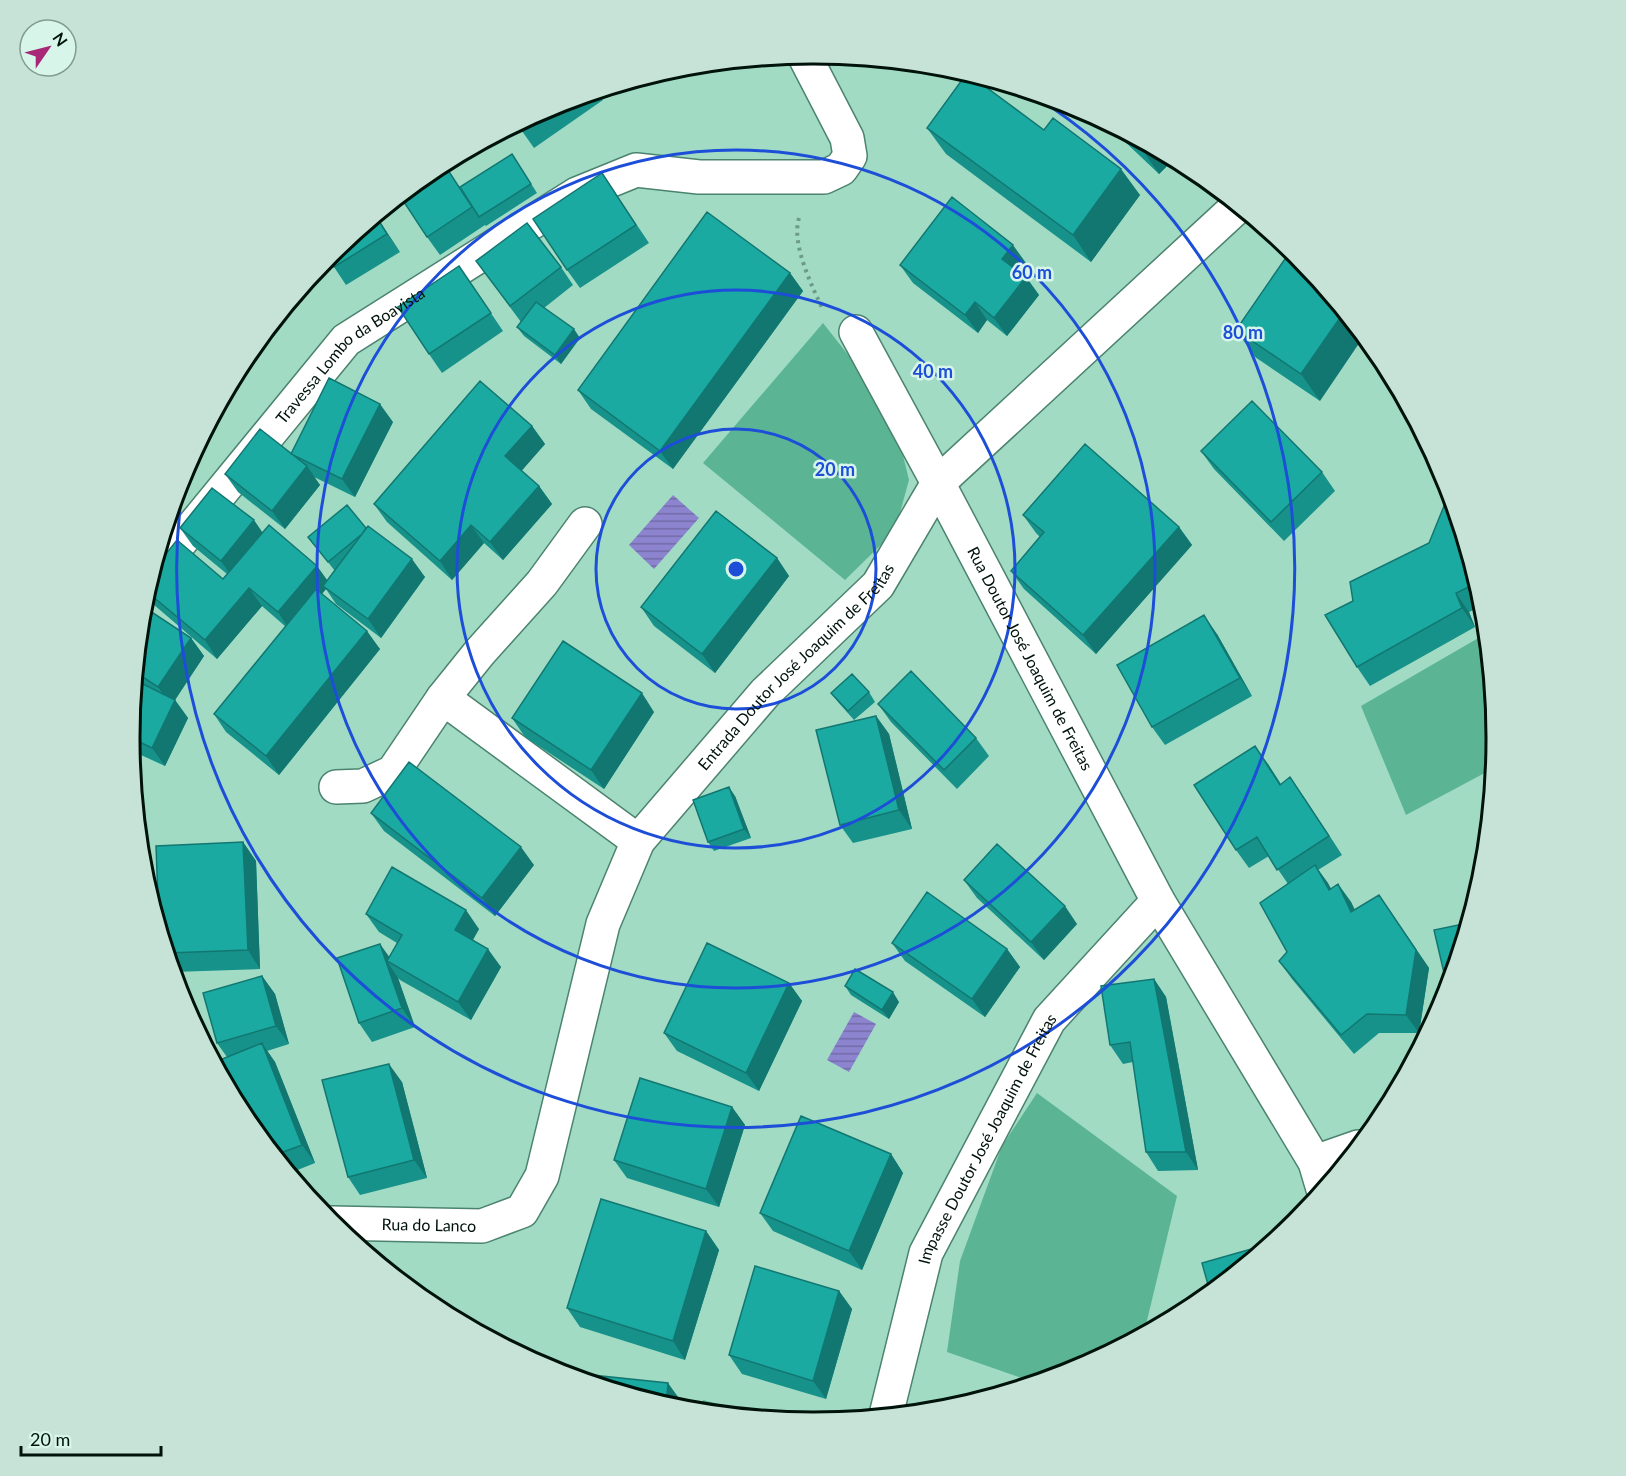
<svg xmlns="http://www.w3.org/2000/svg" width="1626" height="1476" viewBox="0 0 1626 1476" font-family="Lato,sans-serif">
	<defs>
		<pattern id="water-rules" width="6" height="5" patternUnits="userSpaceOnUse" patternTransform="scale(1.5)"><rect width="6" height="5" fill="#8d84d0"/><path d="M0 2.5h6" fill="none" stroke="#716ba7"/></pattern>
	</defs>
	<rect width="100%" height="100%" fill="#a1dbc4"/>
	<path fill="#5bb595" d="M823 323 886 403 896 427 909 480 895 531 845 580 703 463Z
		M1487 633 1497 738 1494 768 1406 815 1361 706Z
		M1037 1093 1177 1196 1144 1333 1074 1370 1033 1382 947 1352 960 1261 1002 1146Z
		M703 1400 782 1419 701 1411Z"/>
	<path fill="url(#water-rules)" d="M673 495 699 518 654 569 629 545Z
		M854 1012 876 1024 849 1072 827 1060Z"/>
	<g fill="none" stroke-linecap="round" stroke-linejoin="round">
		<defs>
			<g id="minor">
				<path id="s1" d="M856 332 938 483 1158 901 1315 1162 1323 1189"/>
				<path d="M585 524 542 583 480 652 443 698 638 841"/>
				<path id="s2" d="M150 579 346 340 577 194 636 170 699 177H824L841 169 850 156 847 138 804 55"/>
				<path d="M336 787 363 786 393 772 443 698"/>
				<path d="M1315 1162 1358 1147"/>
				<path id="s3" d="M331 1223 482 1226 522 1211 542 1176 603 924 638 841 765 693 878 585 938 483 1238 206"/>
				<path id="s4" d="M886 1415 926 1253 1049 1020 1158 901"/>
			</g>
		</defs>
		<use href="#minor" stroke="#4b836f" stroke-width="36"/>
		<path stroke="#6e9b89" stroke-width="4" stroke-dasharray="3 4.5" stroke-linecap="butt" d="M799 218C791 244 812 286 823 310"/>
		<use href="#minor" stroke="#fff" stroke-width="33"/>
	</g>
	<path fill="#16928b" d="M598 92 603 100 534 148 517 124 552 106Z
		M1102 120 1174 159 1159 174Z
		M927 128 1044 130 1140 195 1091 262 946 154Z
		M512 154 537 193 486 226 485 225 440 255 427 237 469 201Z
		M602 173 649 243 580 288 567 270Z
		M376 216 400 252 346 285 334 267 330 254Z
		M1287 256 1320 401 1255 357 1236 330Z
		M476 261 561 267 573 285 544 308 580 338 561 364 524 336 517 327 521 322Z
		M1026 263 1019 272 1026 277 1039 295 1007 336 987 320 978 333 913 283 900 265Z
		M459 266 503 331 442 373 429 354Z
		M790 273 803 291 673 469 591 409 578 390Z
		M393 422 355 497 314 477 320 485 285 529 238 492 225 474 292 455Z
		M532 426 545 444 521 471 539 486 552 504 503 560 484 543 452 580 387 522 374 504Z
		M1201 451 1322 472 1335 491 1284 541 1214 469Z
		M1456 513 1484 605 1469 612 1475 627 1370 686 1357 667 1353 601 1429 543Z
		M1023 515 1179 527 1192 545 1096 654 1024 589 1011 571 1040 537 1036 533Z
		M180 528 262 533 317 566 327 581 335 571 308 537 366 528 425 577 381 638 336 604 326 589 322 594 380 649 279 775 226 732 214 714 286 627 262 606 217 659 153 604 145 594 153 570 223 579 227 574 193 546Z
		M777 558 789 576 715 673 654 626 641 607Z
		M140 625 191 638 204 656 175 700 188 718 165 766 130 750 129 738Z
		M1217 634 1252 696 1165 745 1152 727Z
		M869 692 875 702 854 720 838 702 831 693Z
		M878 704 976 738 989 756 957 789 891 722Z
		M654 712 604 789 525 737 512 718Z
		M876 716 889 734 912 829 853 843 840 825Z
		M1268 764 1281 784 1303 796 1342 855 1318 870 1331 889 1338 884 1351 902 1355 910 1379 895 1429 968 1419 1033H1379L1354 1054 1292 979 1279 961 1287 952 1288 884 1269 856 1249 868 1236 850Z
		M735 796 751 838 714 851 708 842Z
		M371 813 534 865 495 916 384 831Z
		M243 842 256 861 260 969 173 972 159 927Z
		M964 880 1077 924 1044 960 977 898Z
		M366 914 479 929 473 940 501 967 471 1020 400 980 398 978 415 1027 372 1042 359 1023 389 957 397 943 379 932Z
		M892 943 1007 949 1020 967 985 1017 905 961Z
		M262 976 275 994 289 1044 267 1051 275 1062 315 1163 290 1173 244 1118 231 1087 227 1057 217 1043Z
		M1154 979 1166 997 1198 1170 1158 1171 1146 1152 1133 1062 1123 1064 1110 1045Z
		M789 983 802 1001 759 1091 677 1051 664 1033Z
		M845 986 899 1002 889 1019 851 995Z
		M402 1082 427 1178 360 1195 348 1177Z
		M732 1107 745 1125 719 1207 627 1178 614 1160Z
		M891 1154 903 1173 862 1270 773 1231 760 1213Z
		M706 1231 719 1250 685 1360 580 1327 567 1308Z
		M839 1291 852 1309 826 1399 742 1374 729 1355Z"/>
	<path fill="#127771" d="M1145 143 1174 159 1159 174 1141 148Z
		M1121 169 1140 195 1091 262 1073 235Z
		M376 216 400 252 387 234Z
		M1013 245 1026 263 1015 277 1002 259Z
		M790 273 803 291 673 469 660 451Z
		M1026 277 1039 295 1007 336 994 318Z
		M975 302 987 320 978 333 965 315Z
		M1344 312 1364 336 1320 401 1301 374Z
		M574 329 580 338 561 364 555 355Z
		M380 404 393 422 355 497 342 479Z
		M532 426 545 444 518 475 505 456Z
		M307 466 320 485 285 529 272 511Z
		M539 486 552 504 503 560 490 542Z
		M254 520 267 539 234 580 221 561Z
		M471 525 484 543 452 580 440 561Z
		M1179 527 1192 545 1096 654 1083 635Z
		M777 558 789 576 715 673 702 654Z
		M412 559 425 577 381 638 368 619Z
		M317 566 330 584 323 586 326 589 290 631 278 612Z
		M249 588 262 606 217 659 205 640Z
		M1456 593 1469 612 1475 627 1462 608Z
		M1204 615 1217 634 1252 696 1240 678Z
		M367 631 380 649 279 775 266 756Z
		M191 638 204 656 171 706 158 687Z
		M642 693 654 712 604 789 591 770Z
		M175 700 188 718 165 766 152 748Z
		M876 716 889 734 912 829 899 810Z
		M1255 746 1268 764 1292 803 1280 785Z
		M1290 777 1303 796 1342 855 1329 836Z
		M729 787 735 796 751 838 744 829Z
		M243 842 256 861 260 969 248 950Z
		M521 847 534 865 495 916 482 898Z
		M1315 865 1328 883 1342 909 1329 890Z
		M1338 884 1351 902 1364 930 1351 912Z
		M1379 895 1429 968 1419 1033 1406 1015Z
		M1065 906 1077 924 1044 960 1031 942Z
		M466 910 479 929 468 948 455 930Z
		M380 944 393 962 387 961 398 978 415 1027 402 1008Z
		M488 949 501 967 471 1020 458 1002Z
		M1007 949 1020 967 985 1017 972 999Z
		M262 976 275 994 289 1044 276 1026Z
		M1154 979 1166 997 1198 1170 1186 1152Z
		M789 983 802 1001 759 1091 746 1073Z
		M893 992 899 1002 889 1019 882 1010Z
		M262 1043 275 1062 315 1163 302 1145Z
		M389 1064 402 1082 427 1178 414 1160Z
		M732 1107 745 1125 719 1207 706 1189Z
		M891 1154 903 1173 862 1270 849 1251Z
		M706 1231 719 1250 685 1360 673 1341Z
		M839 1291 852 1309 826 1399 813 1381Z
		M668 1383 681 1401 680 1409 666 1405Z"/>
	<path fill="#1aaaa2" stroke="#127771" stroke-width="1.5" d="M967 73 1044 130 1053 118 1121 169 1073 235 927 128Z
		M557 104 521 129 517 124 552 106Z
		M1125 133 1145 143 1141 148Z
		M512 154 531 184 479 217 460 187Z
		M444 164 472 207 427 237 400 196 433 169Z
		M602 173 636 225 567 270 533 219Z
		M952 197 1013 245 1002 259 1026 277 994 318 975 302 965 315 900 265Z
		M707 212 790 273 660 451 578 390Z
		M376 216 387 234 334 267 327 257 330 254Z
		M527 223 561 267 510 306 476 261Z
		M1287 256 1311 272 1344 312 1301 374 1236 330Z
		M459 266 491 313 429 354 398 307Z
		M536 302 574 329 555 355 517 327Z
		M329 378 380 404 342 479 291 454Z
		M480 381 532 426 505 456 539 486 490 542 471 525 440 561 374 504Z
		M1252 401 1322 472 1271 522 1201 451Z
		M260 429 307 466 272 511 225 474Z
		M1085 444 1179 527 1083 635 1011 571 1044 532 1023 515Z
		M212 488 254 520 221 561 180 528Z
		M347 505 366 528 362 534 328 562 308 537Z
		M1444 506 1456 513 1477 583 1456 593 1462 608 1357 667 1325 615 1353 601 1350 582 1429 543Z
		M716 511 777 558 702 654 641 607Z
		M269 525 317 566 278 612 249 588 205 640 146 591 153 570 177 540 223 579Z
		M368 526 412 559 368 619 323 586Z
		M316 589 367 631 266 756 214 714Z
		M150 611 191 638 158 687 135 672 140 625Z
		M1204 615 1240 678 1152 727 1117 665Z
		M563 641 642 693 591 770 512 718Z
		M911 671 976 738 944 770 878 704Z
		M852 674 869 692 848 711 831 693Z
		M135 680 175 700 152 748 129 737Z
		M876 716 899 810 840 825 816 730Z
		M1255 746 1280 785 1290 777 1329 836 1277 870 1257 837 1236 850 1194 785Z
		M409 762 521 847 482 898 371 813Z
		M729 787 744 829 708 842 693 800Z
		M243 842 248 950 167 953 159 927 156 846Z
		M997 844 1065 906 1031 942 964 880Z
		M1315 865 1329 890 1338 884 1351 912 1379 895 1416 950 1406 1015 1367 1014 1341 1035 1279 961 1287 952 1260 903Z
		M392 867 466 910 455 930 488 949 458 1002 387 961 402 935 366 914Z
		M927 892 1007 949 972 999 892 943Z
		M1468 923 1448 990 1434 930Z
		M707 943 789 983 746 1073 664 1033Z
		M380 944 402 1008 359 1023 337 958Z
		M855 969 893 992 882 1010 845 986Z
		M262 976 276 1026 217 1043 203 993Z
		M1154 979 1186 1152H1146L1130 1042 1110 1045 1101 986Z
		M262 1043 302 1145 275 1155 244 1118 228 1088 231 1087 220 1060Z
		M389 1064 414 1160 348 1177 322 1080Z
		M640 1078 732 1107 706 1189 614 1160Z
		M801 1116 891 1154 849 1251 760 1213Z
		M601 1199 706 1231 673 1341 567 1308Z
		M1262 1246 1263 1249 1210 1292 1202 1263Z
		M755 1266 839 1291 813 1381 729 1355Z
		M554 1371 668 1383 666 1405Z"/>
	<g fill="none" stroke="#1d4ed8" stroke-width="3">
		<circle cx="736" cy="569" r="140"/>
		<circle cx="736" cy="569" r="279"/>
		<circle cx="736" cy="569" r="419"/>
		<path d="M1028 92A559 559 0 1 1 186 467"/>
	</g>
	<g text-anchor="middle" stroke-width="5" stroke-linejoin="round" paint-order="stroke">
		<g font-size="16" fill="#00130b" stroke="#d8f5e9">
			<text dy="6" stroke="none"><textPath href="#s2" startOffset="302">Travessa Lombo da Boavista</textPath></text>
			<text dy="6" stroke="none"><textPath href="#s1" startOffset="370">Rua Doutor José Joaquim de Freitas</textPath></text>
			<text dy="6" stroke="none"><textPath href="#s3" startOffset="819">Entrada Doutor José Joaquim de Freitas</textPath></text>
			<text dy="6" stroke="none"><textPath href="#s4" startOffset="296">Impasse Doutor José Joaquim de Freitas</textPath></text>
			<text dy="6" stroke="none"><textPath href="#s3" startOffset="98">Rua do Lanco</textPath></text>
		</g>
	</g>
	<path d="M0 0H1626V1476H0ZM813 64H813A673 673 0 0 1 1486 737V739A673 673 0 0 1 813 1412H813A673 673 0 0 1 140 739V737A673 673 0 0 1 813 64Z" fill="#c7e3d7" fill-rule="evenodd"/>
	<path fill="none" stroke="#00130b" stroke-width="3" d="M813 64H813A673 673 0 0 1 1486 737V739A673 673 0 0 1 813 1412H813A673 673 0 0 1 140 739V737A673 673 0 0 1 813 64Z"/>
	<circle cx="736" cy="569" r="9" fill="#1d4ed8" stroke="#d8f5e9" stroke-width="3"/>
	<g font-size="18" text-anchor="middle" font-weight="bold" fill="#1d4ed8" stroke="#d8f5e9" stroke-width="5" stroke-linejoin="round" paint-order="stroke">
		<text x="1032" y="279">60 m</text>
		<text x="1243" y="339">80 m</text>
		<text x="933" y="378">40 m</text>
		<text x="835" y="476">20 m</text>
	</g>
	<g transform="translate(48 48) rotate(55)"><circle r="28" fill="#d8f5e9" stroke="#829b90" stroke-width="1.5"/>
	<path d="M0-4.5L10 22L0 15L-10 22Z" fill="#a82776"/>
	<text y="-9" font-size="16" font-weight="bold" text-anchor="middle" fill="#00130b">N</text>
	</g>
	<path d="M21 1446v9h140v-9" fill="none" stroke="#00130b" stroke-width="3"/>
	<text x="30" y="1446" font-size="18" fill="#00130b" stroke="#d8f5e9" stroke-width="4.5" paint-order="stroke">20 m</text>
</svg>
